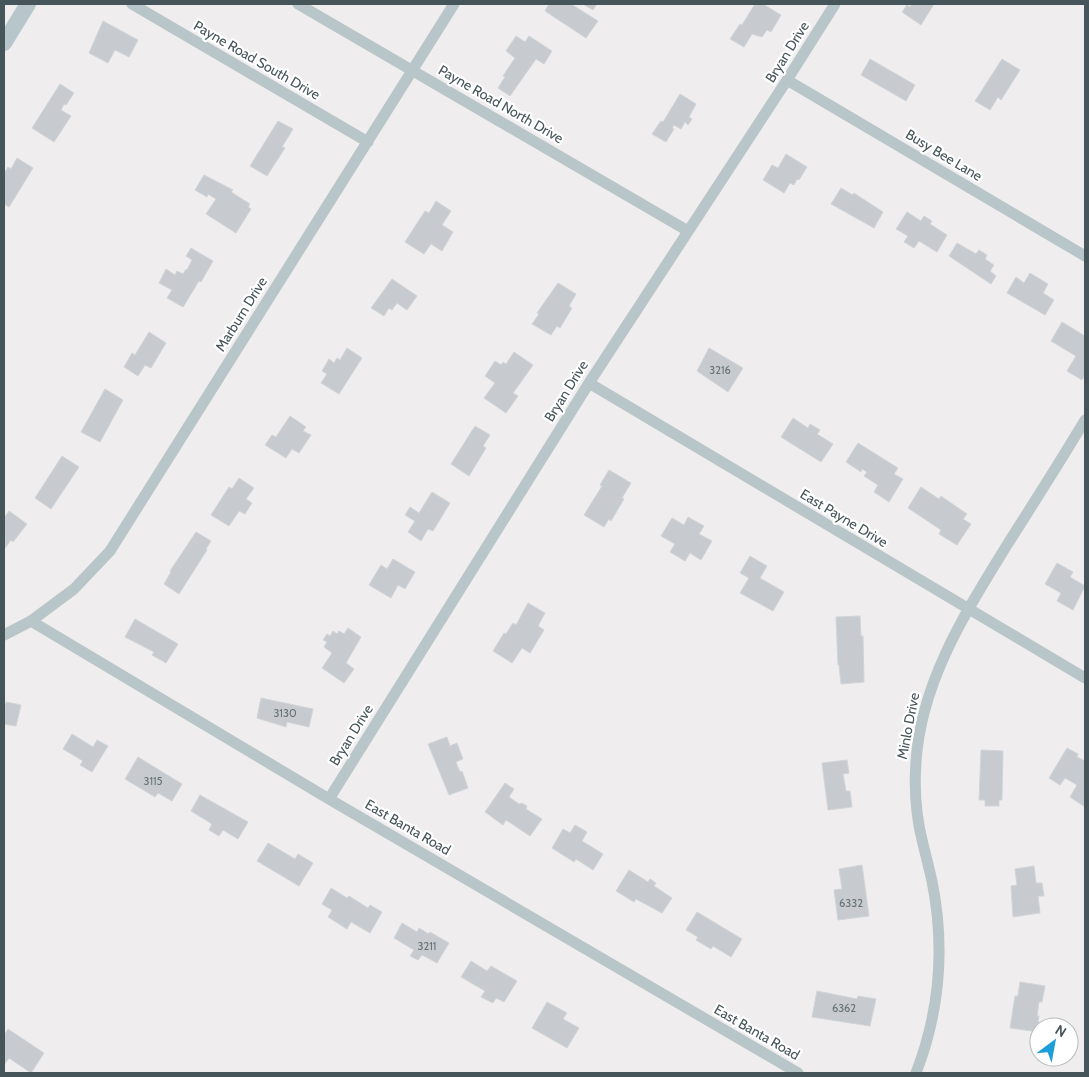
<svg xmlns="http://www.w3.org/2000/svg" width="1089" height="1077" viewBox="0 0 1089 1077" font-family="Cabin,sans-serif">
	<rect width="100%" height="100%" fill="#efeded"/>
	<path fill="#c7cbcf" stroke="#d1d5d8" d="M549 4H571L598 21 586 38 545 11Z
		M583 4H597L593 10Z
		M755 4H763L781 15 771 32 767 30 762 37 752 34 744 47 730 39 740 24 742 25Z
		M912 4H934L921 25 902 12 907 5 910 7Z
		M103 21 138 40 129 57 115 50 108 63 89 53Z
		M516 36 525 42 529 36 552 51 544 64 536 59 510 96 498 88 505 77 503 76 515 58 506 51Z
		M870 59 915 85 906 101 861 75Z
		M1002 59 1020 70 1001 100 998 97 990 110 975 101Z
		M60 84 74 93 66 105 64 104 61 110 71 116 54 142 32 128Z
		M680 94 696 104 689 117 692 119 688 125 685 122 681 129 674 125 672 128 674 129 666 142 652 134 661 121 663 122Z
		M278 121 293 129 282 147 285 148 267 176 250 166Z
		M786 154 807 167 799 180 797 179 794 185 790 183 784 193 763 180 772 165 778 168Z
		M17 158 33 168 9 207 4 204V174L8 167 11 169Z
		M204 175 233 190 231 192 250 204 248 207 251 209 236 233 206 214 216 199 208 194 207 197 195 190Z
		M841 188 853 195 854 193 883 212 874 228 831 204Z
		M436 201 451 211 442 225 453 232 442 251 431 244 424 254 405 242 425 211 429 213Z
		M907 212 921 221 924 216 932 221 930 224 947 235 937 252 919 241 914 248 904 242 908 236 896 229Z
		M957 243 976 254 979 250 987 255 985 259 994 265 990 271 996 276 991 284 949 256Z
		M191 248 213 261 201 282 199 281 183 307 167 298 172 290 159 283 166 269 175 275 177 271 183 274 186 269 187 270 192 260 186 256Z
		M1030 273 1048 284 1043 293 1054 300 1045 315 1007 293 1016 277 1024 283Z
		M392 279 417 296 407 310 397 303 392 310 389 308 384 316 371 308Z
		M558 283 576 294 569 306 572 308 560 328 557 326 551 335 532 324 539 314 537 313Z
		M1062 322 1085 336V375L1082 380 1067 371 1076 356 1051 341Z
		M149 332 166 343 151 368 145 365 138 376 124 367 132 353 135 355Z
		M347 348 362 358 339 394 321 383 327 374 322 371 329 359 334 363 337 358 340 360Z
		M709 348 743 368 728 392 697 371Z
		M514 352 533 365 513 393 518 396 506 413 484 398 495 383 485 376 495 361 501 365 503 362 506 364Z
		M105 389 123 400 100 442 81 432Z
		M290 416 306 427 303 431 311 435 299 453 292 449 286 458 265 445 272 435 276 437Z
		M793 418 808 428 810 424 820 430 817 434 833 444 821 462 781 437Z
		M475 426 490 435 483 446 486 448 469 476 451 464Z
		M858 443 898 468 894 474 903 479 889 502 874 492 878 485 864 476 867 472 862 469 861 472 846 462Z
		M62 456 79 467 51 509 35 498Z
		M609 470 631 483 622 498 624 499 611 521 609 519 604 527 584 515 602 486 600 485Z
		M239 478 254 488 246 499 252 503 245 514 239 511 229 526 211 515 229 487 232 489Z
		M921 487 939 499 941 496 967 514 963 519 971 524 957 545 939 534 941 530 908 508Z
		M432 492 450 503 433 531 428 529 421 541 408 532 415 521 405 515 410 507 419 513Z
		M9 511 27 524 13 542 11 540 5 548 4 518Z
		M688 517 704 526 699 534 712 541 701 560 690 553 685 561 670 552 675 544 661 536 672 518 684 525Z
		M196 532 211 541 206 549 207 550 179 594 164 584 171 572 170 571Z
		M750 556 767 566 760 578 784 592 773 611 740 593 749 578 740 573Z
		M393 559 415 572 405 589 398 585 391 598 369 585 381 565 387 569Z
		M1057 563 1073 572 1070 577 1085 586 1073 610 1057 601 1061 593 1045 584Z
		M528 603 545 613 538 626 544 630 530 653 522 648 512 663 493 651 504 633 506 634 513 623 516 625Z
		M860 616 861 636H863L864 682 841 684 839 665H838L836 617Z
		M135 619 178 644 166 663 152 655 154 652 125 637Z
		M348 628 361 637 346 663 354 669 344 683 322 668 332 653 324 647 327 642 323 640 327 634 330 636 333 631 337 634 339 631 344 634Z
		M261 698 313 709 309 727 287 722 286 727 257 718Z
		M6 702 21 705 16 726 4 724V704H6Z
		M72 734 93 747 97 740 108 746 92 772 80 765 83 761 63 749Z
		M447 737 450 746 457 743 463 759 456 762 460 772 462 771 468 788 449 795 428 744Z
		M1067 748 1078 754 1077 757 1085 761V807L1070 797 1077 785 1065 778 1060 785 1049 778Z
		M981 750 1003 751 1002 800H999V806H985V800H979Z
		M138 757 182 784 172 801 158 793 155 797 125 779Z
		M847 760 849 773 843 774 846 791H850L852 807 828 810 822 763Z
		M505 783 514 789 509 797 519 804 522 803 527 806 526 809 542 819 530 836 506 820 503 825 485 812Z
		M200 795 248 822 238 839 223 830 219 836 209 830 212 824 191 811Z
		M575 825 587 832 582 841 603 854 593 870 576 859 574 862 552 848 563 829 570 833Z
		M268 843 295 859 298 854 313 863 299 886 257 861Z
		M862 865 869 916 838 920 834 890 842 889 839 869Z
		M1034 866 1036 883H1042L1044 896H1038L1040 913 1013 917 1011 886 1017 885 1015 869Z
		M629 870 648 882 650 879 656 883 654 886 672 898 662 913 636 899 634 902 616 891Z
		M331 888 347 898 349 896 368 908 370 905 382 912 370 933 351 922 347 929 328 917 332 910 322 904Z
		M697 912 742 939 731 957 713 946 711 949 696 940 698 937 686 930Z
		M402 923 417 932 419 928 429 934 430 932 449 943 437 963 422 955 418 960 410 956 414 950 394 938Z
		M471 961 487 971 491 966 517 981 504 1002 496 998 493 1003 481 997 485 991 461 977Z
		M1020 982 1045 986 1042 1002H1039L1037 1016H1039L1038 1022 1049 1024 1048 1027H1039V1032L1010 1028 1015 996H1018Z
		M817 991 857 999 858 996 876 999 870 1026 812 1017Z
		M547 1002 567 1013 563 1019 579 1028 567 1048 532 1028Z
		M8 1029 44 1053 31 1073 9 1058 4 1065V1035Z"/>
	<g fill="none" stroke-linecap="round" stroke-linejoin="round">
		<path stroke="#b8c5c9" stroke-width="11" d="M132 4 368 142
			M298 4 688 231
			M787 80 1085 256
			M589 383 1085 678
			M31 621 74 589 110 551 454 4
			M4 635 31 621 329 799 798 1073
			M329 799 589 383 787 80 835 4
			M916 1073C940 1011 945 946 932 881 929 868 926 856 923 844 916 817 914 789 916 762 921 681 966 612 1007 545 1033 504 1060 462 1085 420"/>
		<path stroke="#b6c6cb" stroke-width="16" d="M4 43 28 4"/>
	</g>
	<g text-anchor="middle" stroke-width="4.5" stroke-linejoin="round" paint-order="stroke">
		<g font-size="11" fill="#667276">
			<text x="720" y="374">3216</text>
			<text x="285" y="717">3130</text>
			<text x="153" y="785">3115</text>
			<text x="851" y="907">6332</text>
			<text x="427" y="950">3211</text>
			<text x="844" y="1012">6362</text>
		</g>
		<g font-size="14" fill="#465559" stroke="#fff">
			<text transform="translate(787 52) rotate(-58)" y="5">Bryan Drive</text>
			<text transform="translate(257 60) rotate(30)" y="5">Payne Road South Drive</text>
			<text transform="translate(501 104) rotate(30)" y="5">Payne Road North Drive</text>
			<text transform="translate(944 155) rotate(31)" y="5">Busy Bee Lane</text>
			<text transform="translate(241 314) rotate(-58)" y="5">Marburn Drive</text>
			<text transform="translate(566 391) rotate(-58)" y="5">Bryan Drive</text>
			<text transform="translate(844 518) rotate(31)" y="5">East Payne Drive</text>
			<text transform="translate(908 726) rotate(-79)" y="5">Minlo Drive</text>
			<text transform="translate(351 735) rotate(-58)" y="5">Bryan Drive</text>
			<text transform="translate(408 827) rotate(30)" y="5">East Banta Road</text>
			<text transform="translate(757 1032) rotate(30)" y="5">East Banta Road</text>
		</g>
	</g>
	<rect width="1089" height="1077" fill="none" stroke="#465559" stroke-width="10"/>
	<g transform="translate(1054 1042) rotate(32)"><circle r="24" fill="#ffffff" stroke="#b5bbbd"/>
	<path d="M0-4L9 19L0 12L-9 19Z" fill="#1e9ed8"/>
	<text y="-8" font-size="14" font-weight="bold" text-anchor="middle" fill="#465559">N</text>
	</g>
</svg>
